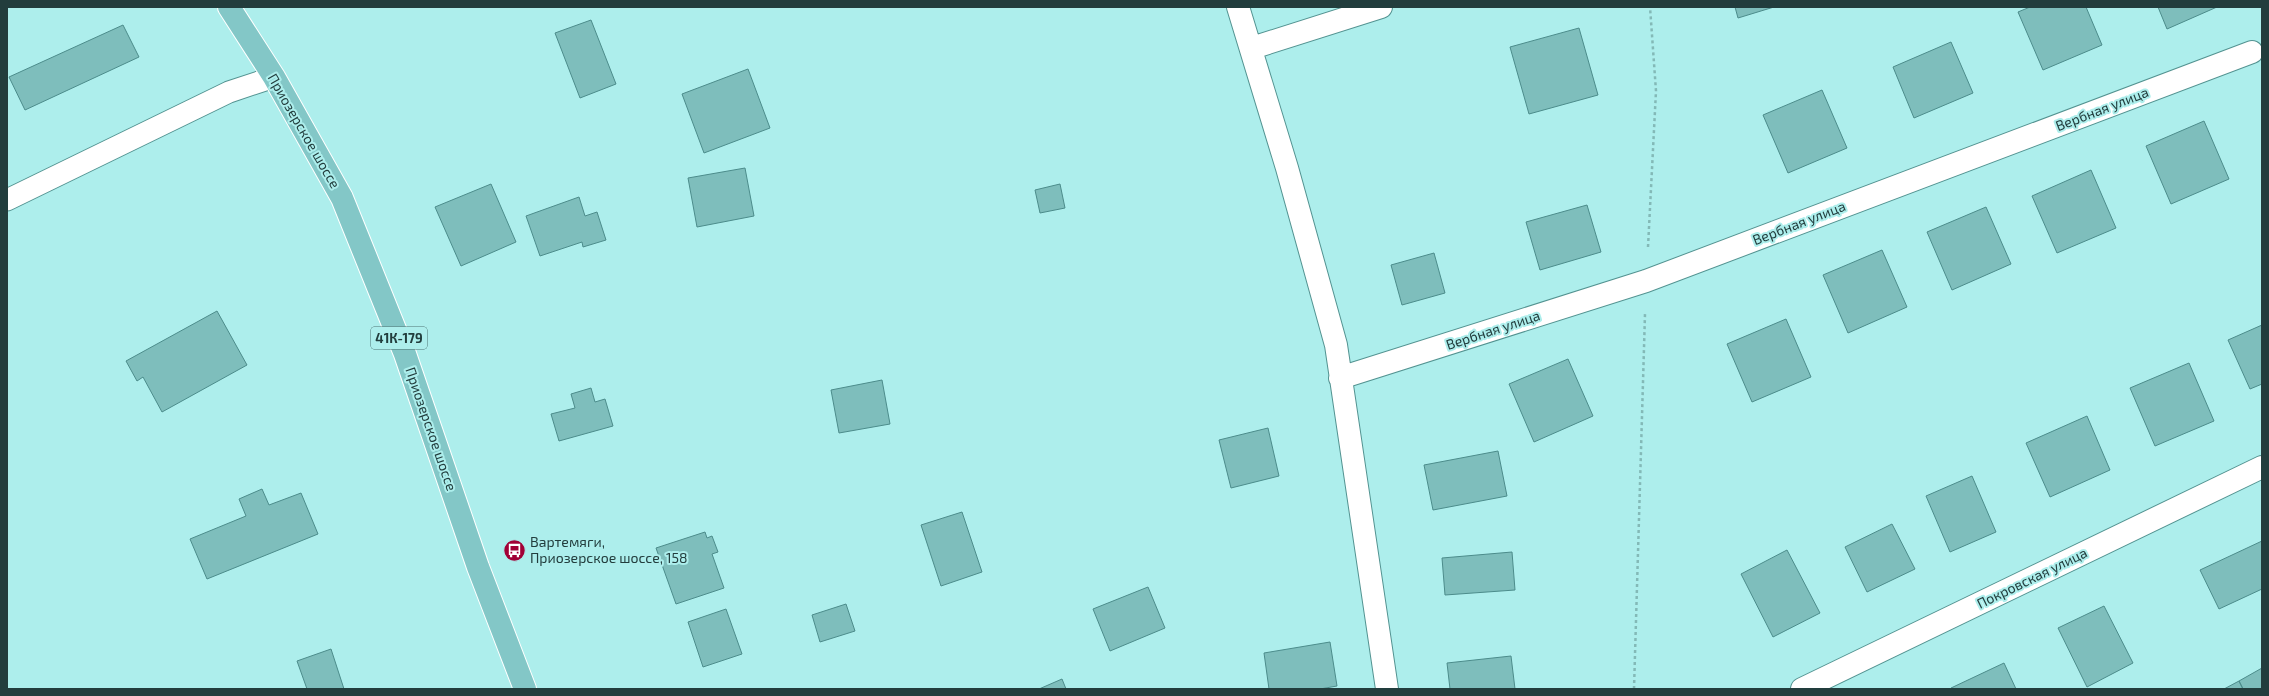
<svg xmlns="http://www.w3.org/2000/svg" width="2269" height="696" viewBox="0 0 2269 696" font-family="'Exo 2',sans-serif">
	<rect width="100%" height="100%" fill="#adeeec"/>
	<path fill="#7ebebc" stroke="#4c8c8b" d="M1735 7H1774L1738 18Z
		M2030 7H2086L2102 45 2043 70 2018 12Z
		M2158 7H2217L2167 29Z
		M591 20 616 84 580 98 555 33Z
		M123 25 139 57 25 110 9 77Z
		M1579 28 1598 95 1529 114 1510 47Z
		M1951 42 1973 93 1914 118 1893 67Z
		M748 69 770 128 704 153 682 94Z
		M1822 90 1847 148 1788 173 1763 115Z
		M2204 121 2229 179 2171 204 2146 146Z
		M745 168 754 216 697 227 688 178Z
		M2091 170 2116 228 2057 253 2032 196Z
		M491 184 516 242 461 266 435 207Z
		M1060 184 1065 208 1040 213 1035 190Z
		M579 197 585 216 597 212 606 240 583 247 582 242 540 256 526 216Z
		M1587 205 1601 252 1540 270 1526 222Z
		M1986 207 2011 264 1952 290 1927 232Z
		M1882 250 1907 307 1848 333 1823 275Z
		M1434 253 1445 293 1402 305 1391 265Z
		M217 311 247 365 162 412 143 377 137 381 126 361Z
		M1786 319 1811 377 1752 402 1727 344Z
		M2262 325V384L2250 389 2228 340Z
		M1568 359 1593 416 1534 442 1509 384Z
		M2189 363 2214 421 2155 446 2130 388Z
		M882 380 890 424 839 433 831 390Z
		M591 388 595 402 605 399 613 426 559 441 551 414 575 408 571 394Z
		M2087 416 2110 470 2050 497 2026 443Z
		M1268 428 1279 476 1231 488 1219 440Z
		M1498 451 1507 496 1433 510 1424 465Z
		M1972 476 1996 532 1950 552 1926 496Z
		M262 489 269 505 301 493 318 534 207 579 190 539 246 516 239 499Z
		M962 512 982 572 941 586 921 525Z
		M1892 524 1915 569 1867 592 1845 547Z
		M705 532 707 538 712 536 718 552 712 554 724 588 676 604 656 548Z
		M2262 541V589L2219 609 2200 570Z
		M1787 550 1820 613 1773 637 1741 574Z
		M1512 552 1515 590 1445 595 1442 558Z
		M1148 587 1165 628 1110 651 1093 609Z
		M846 604 855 631 820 642 812 615Z
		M2104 606 2133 663 2087 687 2058 628Z
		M726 609 742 654 703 667 688 622Z
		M1330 642 1337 686 1320 689H1269L1264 653Z
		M331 649 344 689H307L297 661Z
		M1511 656 1515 689H1450L1447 663Z
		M2004 663 2016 689H1951V688Z
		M2262 668V689H2243L2239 681Z
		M1062 679 1066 689H1039Z
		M2239 681 2243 689H2224Z"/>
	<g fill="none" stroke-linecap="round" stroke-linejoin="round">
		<defs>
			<path id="lane" d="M7 200 229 92 274 77"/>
			<path id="street" d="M1238 7 1287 168 1336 345 1387 689
				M1252 48 1381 7
				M1340 378 1646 281 2252 52
				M1802 689 2262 467"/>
			<path id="primary" d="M229 7 274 77 342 198 405 354 478 567 525 689"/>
		</defs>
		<use href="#lane" stroke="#539391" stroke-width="23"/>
		<use href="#street" stroke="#539391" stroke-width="24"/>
		<use href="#primary" stroke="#fff" stroke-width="24"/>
		<path stroke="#83b9b7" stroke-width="2.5" stroke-dasharray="3 3" stroke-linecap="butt" d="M1648 247 1656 91 1650 7
			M1634 689 1645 314"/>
		<use href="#lane" stroke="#fff" stroke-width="21"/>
		<use href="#street" stroke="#fff" stroke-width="22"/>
		<use href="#primary" stroke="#83c7c7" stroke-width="22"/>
	</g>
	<defs>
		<symbol id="bus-disc" viewBox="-11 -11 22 22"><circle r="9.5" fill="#a10036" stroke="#adeeec"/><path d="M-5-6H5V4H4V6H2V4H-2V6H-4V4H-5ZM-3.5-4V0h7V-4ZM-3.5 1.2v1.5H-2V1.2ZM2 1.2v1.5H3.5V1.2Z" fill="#fff"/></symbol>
	</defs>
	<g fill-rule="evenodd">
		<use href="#bus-disc" x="502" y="538" width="25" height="25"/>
	</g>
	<g text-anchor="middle" stroke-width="4" stroke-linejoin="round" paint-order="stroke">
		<rect fill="#adeeec" stroke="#4c7272" stroke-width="1" x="371" y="327" width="56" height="22" rx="3"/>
		<g font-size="13" font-weight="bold" fill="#223d3d">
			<text x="399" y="343">41К-179</text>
		</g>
		<g font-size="14" fill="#223d3d" stroke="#adeeec">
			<text transform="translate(2102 109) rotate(-21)" y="5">Вербная улица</text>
			<text transform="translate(304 131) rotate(60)" y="5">Приозерское шоссе</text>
			<text transform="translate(1799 223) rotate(-21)" y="5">Вербная улица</text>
			<text transform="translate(1493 330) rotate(-18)" y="5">Вербная улица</text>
			<text transform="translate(431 429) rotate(71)" y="5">Приозерское шоссе</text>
			<text transform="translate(2032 578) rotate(-26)" y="5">Покровская улица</text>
		</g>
		<g font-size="14" fill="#223d3d" stroke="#adeeec" text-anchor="start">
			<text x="530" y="547">Вартемяги,<tspan x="530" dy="16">Приозерское шоссе, 158</tspan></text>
		</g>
	</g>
	<rect width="2269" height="696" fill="none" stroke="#223d3d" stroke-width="16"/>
</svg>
